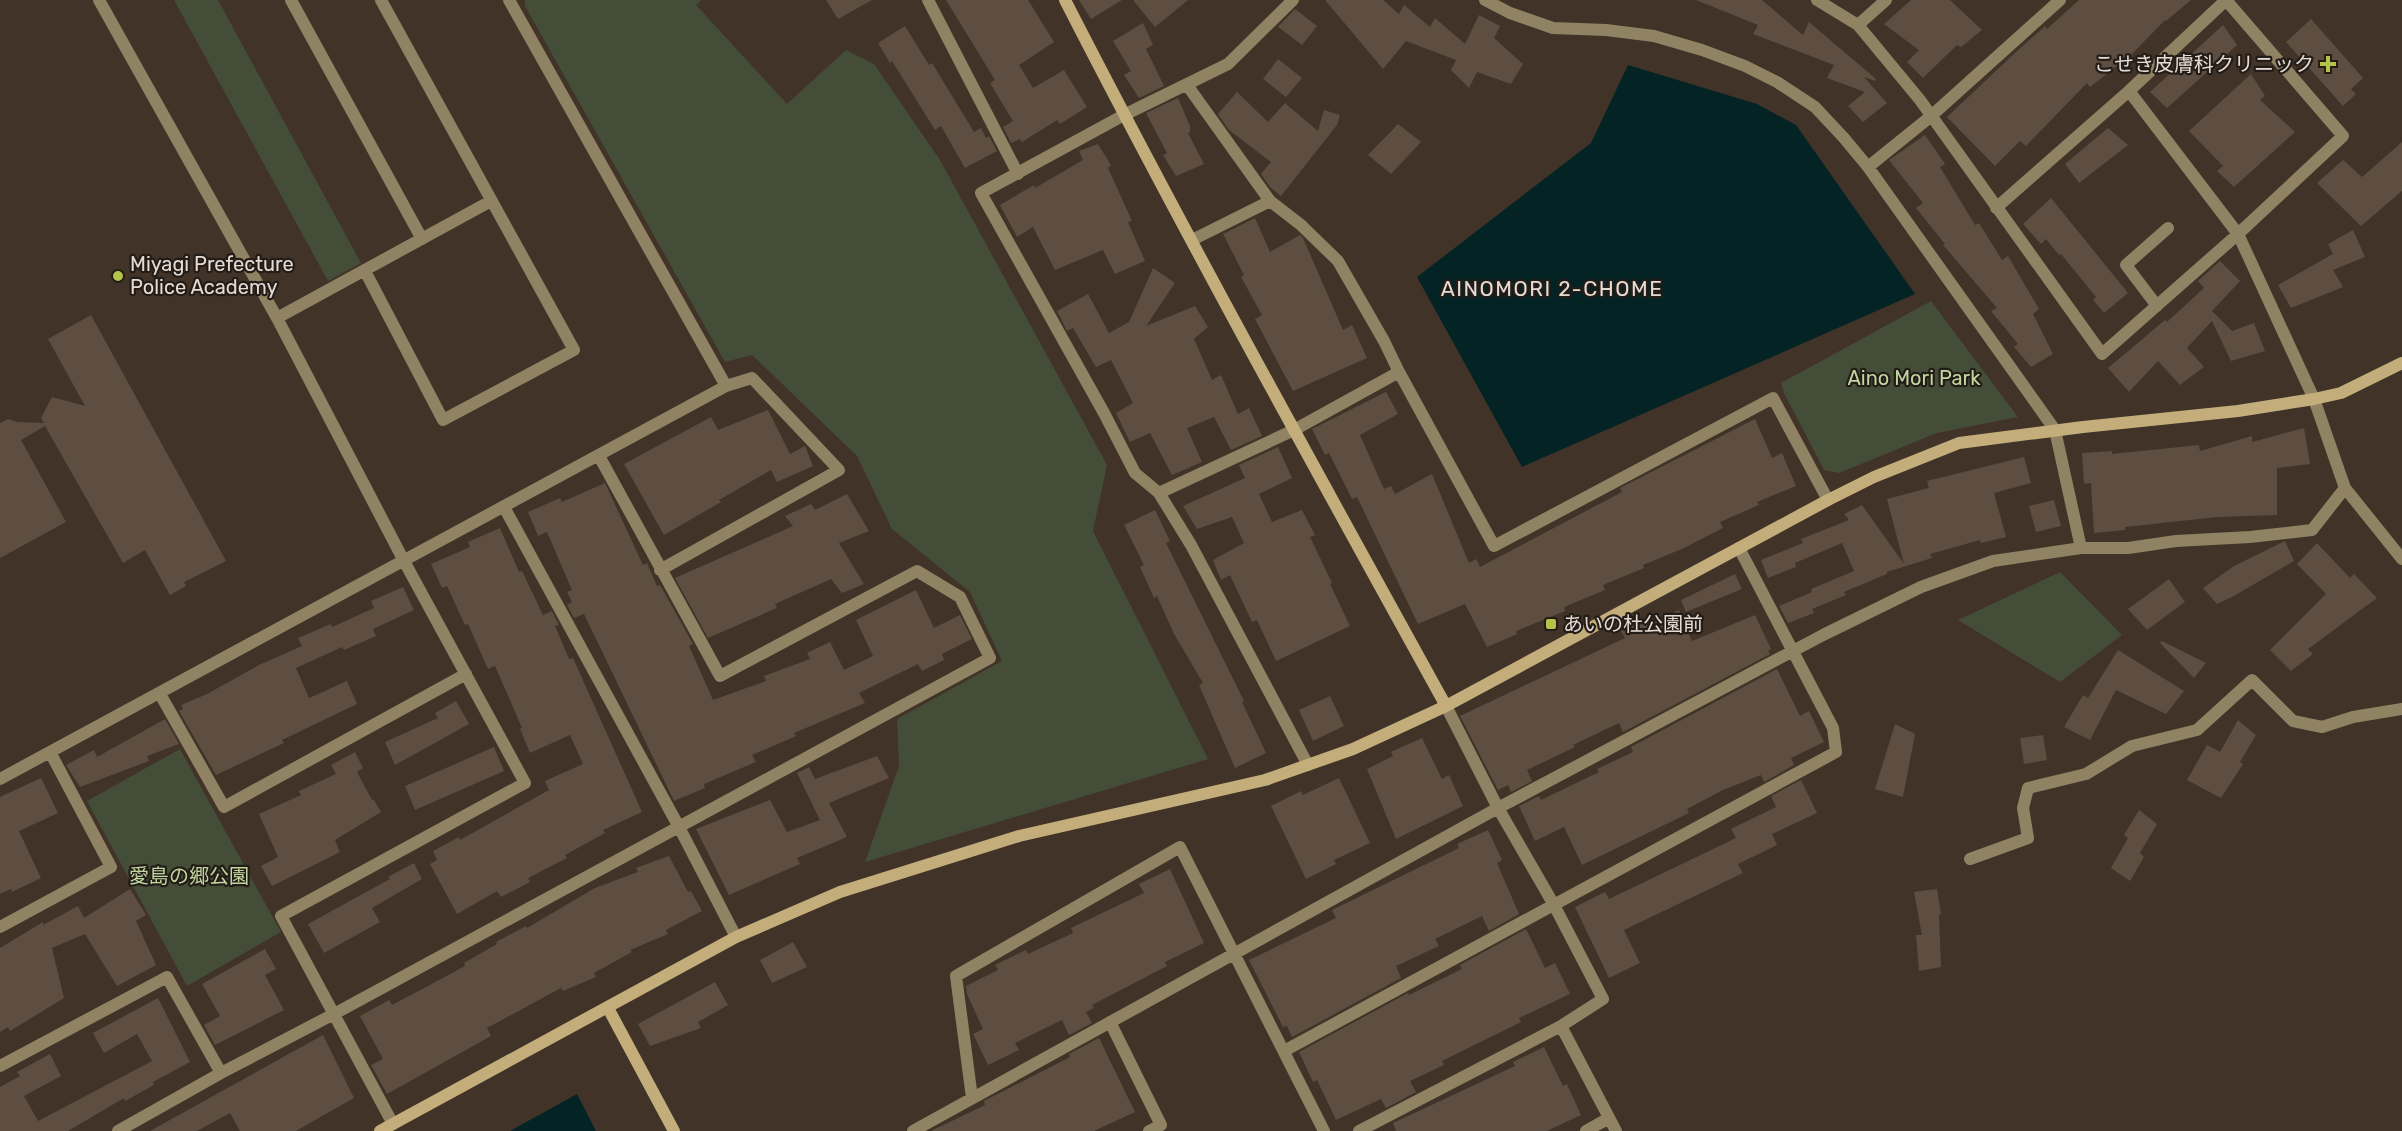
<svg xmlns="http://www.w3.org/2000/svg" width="2402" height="1131" viewBox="0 0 2402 1131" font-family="Rubik,'Noto Sans JP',sans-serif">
	<rect width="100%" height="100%" fill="#413327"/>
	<path fill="#444d38" d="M174 0H218L361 263 328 281Z
		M525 0H701L696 5 787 104 846 50 874 64 940 160 1107 465 1093 531 1208 759 865 862 899 766 897 719 1002 661 970 592 892 529 857 456 752 355 725 362 525 6Z
		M1931 301 2018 417 1937 433 1839 473 1824 470 1784 393 1781 383Z
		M2060 572 2122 635 2060 682 1958 620Z
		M180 749 281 932 187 986 87 801Z"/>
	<path fill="#032325" d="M1628 65 1757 104 1796 125 1915 294 1522 467 1417 277 1591 143Z
		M577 1094 596 1131H510Z"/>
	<path fill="#5d4e41" d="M826 0H872L838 19Z
		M946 0H1028L1054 42 1019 65 1033 88 1064 70 1087 107 1060 124 1057 120 1022 142 1020 139 1011 143 1003 127 1013 121 990 83 995 80Z
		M1079 0H1122L1091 19Z
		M1133 0H1188L1155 27Z
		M1325 0H1383L1399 14 1404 5 1430 27 1435 18 1465 44 1479 15 1500 26 1494 38 1523 64 1511 84 1477 72 1469 88 1451 70 1456 60 1406 41 1383 69Z
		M1696 0H1762L1803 35 1809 22 1876 79 1875 81 1864 77 1887 103 1863 122 1848 106 1865 92 1827 78 1834 65 1753 34 1758 25Z
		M1911 0H1950L1982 30 1961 47 1957 45 1923 78 1907 62 1919 50 1884 24Z
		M2079 0H2191L2166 21 2165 20 2132 54 2090 87 2087 83 2026 146 2020 141 1995 166 1947 117 2016 52 2045 26 2047 29Z
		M1295 9 1317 26 1302 45 1278 27Z
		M2311 19 2363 78 2351 89 2356 94 2343 106 2286 42Z
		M1143 23 1153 45 1146 49 1164 86 1139 98 1124 75 1131 71 1113 41Z
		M2223 25 2237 45 2167 108 2150 92Z
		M905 26 929 65 932 63 974 132 981 128 986 138 989 136 997 151 965 168 941 126 935 130 892 61 890 63 878 43Z
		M1278 59 1302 78 1286 97 1263 79Z
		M2251 74 2265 96 2260 100 2295 132 2234 187 2217 171 2223 166 2189 131Z
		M1237 92 1268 122 1285 103 1318 131 1324 110 1340 115 1337 125 1281 196 1270 187 1261 174 1271 162 1229 130 1218 114Z
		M1178 98 1190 126V132L1188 133 1204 164 1176 176 1163 155 1167 153 1146 113Z
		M1398 124 1421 142 1391 174 1368 155Z
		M2108 128 2128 145 2079 183 2065 164Z
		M1925 135 1945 164 1940 167 1975 225 1979 223 2002 260 2008 256 2039 309 2033 314 2053 354 2031 367 2014 347 2018 344 1991 311 1997 308 1943 245 1945 244 1916 208 1923 203 1889 160Z
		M2402 142V191L2361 226 2317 183 2343 160 2362 177Z
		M1098 144 1111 165 1108 168 1132 221 1128 222 1145 261 1115 274 1103 250 1055 270 1033 227 1017 237 1000 205 1034 185 1035 188 1083 160 1079 151Z
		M2051 198 2128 293 2104 313 2093 300 2096 297 2061 254 2059 255 2046 239 2041 244 2023 224Z
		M1255 218 1270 252 1300 235 1303 238 1343 330 1352 325 1367 358 1293 391 1255 319 1262 315 1241 277 1244 275 1223 234Z
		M2353 230 2365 257 2333 270 2343 287 2291 308 2278 285 2333 254 2328 244Z
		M2220 261 2240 281 2212 311 2232 331 2254 323 2265 351 2231 361 2212 321 2187 348 2204 367 2180 385 2158 361 2129 392 2108 368 2165 320 2167 322 2204 288 2198 281Z
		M1153 268 1175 283 1146 326 1195 306 1208 327 1194 339 1212 380 1221 375 1238 414 1249 408 1262 436 1231 450 1214 417 1187 428 1202 462 1172 475 1150 433 1130 442 1116 413 1133 403 1111 360 1096 367 1073 328 1067 331 1057 311 1088 294 1109 333 1129 322Z
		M91 315 226 561 184 582 186 586 170 595 145 550 123 563 45 426 21 440 66 522 0 558V423L8 419 17 422 44 423 41 418 52 397 85 406 48 339Z
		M1386 392 1398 414 1360 435 1384 489 1391 486 1395 494 1432 474 1469 563 1476 559 1480 567 1622 492 1620 488 1755 419 1772 458 1782 453 1796 486 1757 502 1759 505 1720 522 1723 528 1684 548 1643 565 1644 568 1603 585 1605 590 1564 607 1565 611 1516 631 1517 634 1487 647 1465 604 1418 624 1357 497 1352 499 1329 453 1325 455 1312 429Z
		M768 410 790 454 805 446 813 466 777 482 771 470 719 500 721 502 664 535 624 464 711 417 718 430Z
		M2304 428 2310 464 2277 468V515L2217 517 2125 527V530L2094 533 2091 483 2084 484 2082 453 2112 451V454L2199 445 2200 451 2252 436V442Z
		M1278 447 1292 478 1259 494 1272 522 1302 510 1315 535 1310 537 1332 583 1330 584 1350 626 1276 661 1257 620 1252 622 1230 575 1221 580 1213 560 1244 543 1232 517 1197 529 1183 506 1245 478 1239 465Z
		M2024 457 2031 483 1994 493 2006 537 1981 543 1980 540 1930 554 1932 558 1887 572V574L1844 592 1846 595 1812 609 1814 613 1788 623 1779 606 1812 592 1811 589 1854 571 1842 543 1795 563 1796 567 1768 578 1761 560 1803 543 1801 539 1849 520 1844 514 1862 505 1904 564 1887 499 1929 488 1927 481Z
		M605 483 643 565 647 563 657 586 660 585 693 644 689 646 713 700 766 681 764 676 810 659 807 653 830 642 844 670 873 656 856 620 916 590 934 628 960 615 972 639 942 654 944 660 922 671 918 664 859 693 865 703 794 733 796 736 752 755 756 762 704 784 705 788 674 801 584 614 574 618 567 605 572 602 567 592 572 590 547 532 538 536 528 512 560 498 562 502Z
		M847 494 869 531 839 543 864 584 842 593 831 579 775 604 777 608 708 638 675 578 793 526 785 516 811 504 815 510Z
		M2054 500 2061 526 2036 532 2029 506Z
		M1155 510 1170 541 1166 543 1244 701 1242 702 1266 753 1235 768 1199 685 1203 683 1174 634 1157 596 1154 598 1140 567 1144 565 1124 525Z
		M500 528 519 572 522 571 543 615 552 611 559 625 555 626 569 659 573 658 642 812 603 830 605 833 565 855 567 858 528 878 530 882 501 897 497 891 457 914 430 864 437 860 433 851 459 837 460 840 549 790 545 781 583 764 570 735 530 753 520 729 522 728 495 666 488 669 468 624 465 625 447 586 442 588 431 564 470 547 468 542Z
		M2285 541 2294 561 2232 597 2217 604 2203 588 2234 566Z
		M2317 543 2350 578 2354 574 2377 598 2308 649 2313 654 2291 671 2270 650 2326 594 2297 564Z
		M1735 574 1742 589 1686 612 1681 600Z
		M2169 579 2185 602 2147 630 2128 609Z
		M403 587 414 610 373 629 376 636 344 650 342 647 296 668 309 698 347 681 357 704 282 740 284 743 216 775 179 711 183 709 181 705 207 694 259 665 302 646 298 638 331 624 332 627 374 608 371 601Z
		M1679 610 1692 641 1755 615 1771 649 1768 651 1770 654 1623 732 1619 723 1573 745 1575 747 1527 770 1532 781 1511 792 1508 785 1498 790 1460 716 1625 638 1621 631 1648 617 1652 623Z
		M2162 641 2206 663 2194 678 2160 643Z
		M2118 650 2184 691 2166 714 2116 690 2090 740 2064 727 2083 695 2088 698Z
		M1777 669 1800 716 1809 711 1824 742 1791 758 1794 765 1764 782 1761 775 1723 790 1687 809 1689 813 1582 865 1564 827 1535 841 1519 806 1539 796 1541 800 1599 772 1597 769 1633 752 1631 747Z
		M1330 696 1344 726 1313 741 1299 710Z
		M456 701 469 724 395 765 385 742 438 718 435 713Z
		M165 719 179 744 147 756 149 761 80 787 66 765 94 750 97 757Z
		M2238 720 2256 735 2240 762 2243 764 2221 798 2187 780 2207 745 2220 752Z
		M1895 724 1915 734 1903 797 1875 789Z
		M2043 735 2047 760 2024 764 2020 738Z
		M1422 738 1442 779 1449 775 1463 806 1396 839 1367 769 1393 756 1391 752Z
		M494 747 504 771 415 810 405 786Z
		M355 752 363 768 357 772 372 800H374L381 812 335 840 340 852 272 886 261 866 278 857 259 814 301 795 299 791 336 774 331 765Z
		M877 756 889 778 829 803 847 837 797 858 800 864 729 895 696 829 770 800 787 832 820 820 797 773 809 767 815 779Z
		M41 778 58 813 19 831 41 878 12 892 11 889 0 894V797Z
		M1339 778 1370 843 1334 860 1336 864 1306 879 1271 806 1301 791 1303 795Z
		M1801 780 1817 813 1772 834 1777 845 1738 864 1743 873 1624 930 1640 963 1609 978 1575 907 1605 892 1609 899 1736 838 1731 829 1776 807 1771 796Z
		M2139 810 2157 824 2140 853 2144 857 2130 881 2111 868 2128 838 2124 835Z
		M1488 830 1502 860 1497 863 1519 914 1489 931 1482 916 1435 939 1439 946 1396 966 1401 978 1292 1037 1287 1026 1283 1027 1249 960 1336 918 1332 910 1459 848 1457 844Z
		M669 856 688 892 691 891 702 911 666 930 668 934 630 950 632 952 594 973 596 977 563 991 561 988 487 1028 491 1036 387 1094 371 1065 383 1059 360 1016 389 1000 392 1005 426 987 465 966 464 963 497 944 496 942 526 926 527 928 595 888 638 872 636 868Z
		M414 863 422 879 372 908 380 922 324 953 308 924 390 879 388 877Z
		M1170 869 1204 943 1165 962 1167 966 1092 1005 1094 1008 1086 1012 1092 1023 1069 1035 1062 1020 1015 1043 1019 1050 988 1065 973 1034 983 1029 967 994 966 986 998 970 995 965 1026 950 1028 954 1073 933 1071 928 1144 893 1139 884Z
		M130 889 146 915 136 921 156 965 117 986 85 934 52 948 64 998 10 1031 8 1027 0 1032V948L43 922V925L78 906 84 918Z
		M1937 889 1941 914H1939L1941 967 1919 971 1916 935H1922L1914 892Z
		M1526 929 1545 968 1555 963 1570 994 1519 1018 1521 1022 1442 1061 1444 1065 1410 1081 1416 1092 1386 1108 1381 1099 1336 1120 1317 1080 1313 1082 1299 1052 1408 993 1409 995 1462 969 1460 965Z
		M793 942 807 967 772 983 760 960Z
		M265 949 276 969 265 975 284 1010 215 1045 204 1025 220 1016 202 984Z
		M715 982 728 1005 698 1022 701 1028 650 1046 638 1024Z
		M158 998 190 1062 153 1082 154 1085 125 1101 124 1098 68 1131H0V1087L20 1076 17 1072 50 1054 61 1076 24 1096 38 1121 152 1061 137 1034 104 1053 93 1033Z
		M323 1035 354 1098 317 1119 296 1131H240L230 1113 197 1131H150Z
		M1099 1038 1135 1112 1094 1131H931L985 1105 984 1101 1070 1057 1069 1054Z
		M1544 1047 1563 1086 1567 1084 1581 1115 1547 1131H1396L1393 1123 1515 1066 1513 1062Z"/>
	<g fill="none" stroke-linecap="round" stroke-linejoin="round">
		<path stroke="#908363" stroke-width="12" d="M99 0 277 318 404 561 525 783 281 916 393 1124
			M291 0 422 239
			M509 0 726 386 752 378 839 470 660 570
			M928 0 1018 174
			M1293 0 1228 64 1124 115 981 193 1104 413 1135 473 1159 493 1191 545 1308 765
			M1485 0 1510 13 1553 28 1606 30 1654 36 1702 50 1745 66 1777 82 1815 107 1844 138 1868 167 2055 430 2081 548
			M1817 0 1858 25 1920 100 2102 354 2238 234 2343 136 2226 0
			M1858 25 1886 0
			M1187 85 1270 201 1301 225 1338 261 1384 341 1399 372 1494 546 1773 398 1828 500
			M2129 91 2238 234 2314 399 2345 488 2402 559
			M1868 167 1930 117 2060 0
			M1996 208 2129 91 2226 0
			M1192 240 1270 201
			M365 271 443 420 574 350 381 0
			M2157 306 2126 265 2168 228
			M277 318 491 201
			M1159 493 1294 430 1399 372
			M504 507 679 827 736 937
			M160 694 224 807 466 674
			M0 779 726 386
			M1970 859 2028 838 2023 808 2028 788 2086 774 2132 746 2197 730 2252 680 2293 721 2322 727 2353 717 2402 709
			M0 927 111 867 50 752
			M1110 1022 1161 1125 1149 1131
			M1561 1026 1616 1131
			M1284 1051 1836 752 1833 728 1739 548
			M0 1066 167 977 221 1073
			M972 1098 956 976 1180 847 1324 1131
			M118 1131 221 1073 334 1014 990 658 960 597 917 571 720 676 599 456
			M913 1131 1498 808 1823 635 1921 587 1993 561 2081 548H2128L2176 541 2250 537 2312 530 2345 488
			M1359 1131 1561 1026 1603 999 1554 905 1498 808 1446 706
			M1586 1131 1609 1118"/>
		<path stroke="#c3ae7b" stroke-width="12" d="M1065 0C1187 238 1317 472 1446 706
			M608 1008 674 1131
			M380 1131 736 937 840 892 1019 836 1265 780 1353 749 1446 706 1828 500 1874 477 1959 443 2083 427 2238 411 2314 399 2341 393 2402 363"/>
	</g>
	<g fill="#b4c24a" stroke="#231c17" stroke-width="2">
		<path d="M2325 55h6v6h6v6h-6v6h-6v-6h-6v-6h6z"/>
		<circle cx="118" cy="276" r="6"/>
		<rect x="1545" y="618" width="12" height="12" rx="3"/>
	</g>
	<g text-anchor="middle" stroke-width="4.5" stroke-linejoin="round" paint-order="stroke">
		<g font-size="20" fill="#e4dbd4" stroke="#231c17" text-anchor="start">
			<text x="2314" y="71" text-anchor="end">こせき皮膚科クリニック</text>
			<text x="130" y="271">Miyagi Prefecture<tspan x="130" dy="23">Police Academy</tspan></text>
			<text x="1563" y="631">あいの杜公園前</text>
		</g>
		<g font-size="20" fill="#c0d59f" stroke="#231c17">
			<text x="1914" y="385">Aino Mori Park</text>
			<text x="189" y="883">愛島の郷公園</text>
		</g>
		<g font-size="21" letter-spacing="1.5" fill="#e4dbd4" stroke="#231c17">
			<text x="1552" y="296">AINOMORI 2-CHOME</text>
		</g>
	</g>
</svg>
